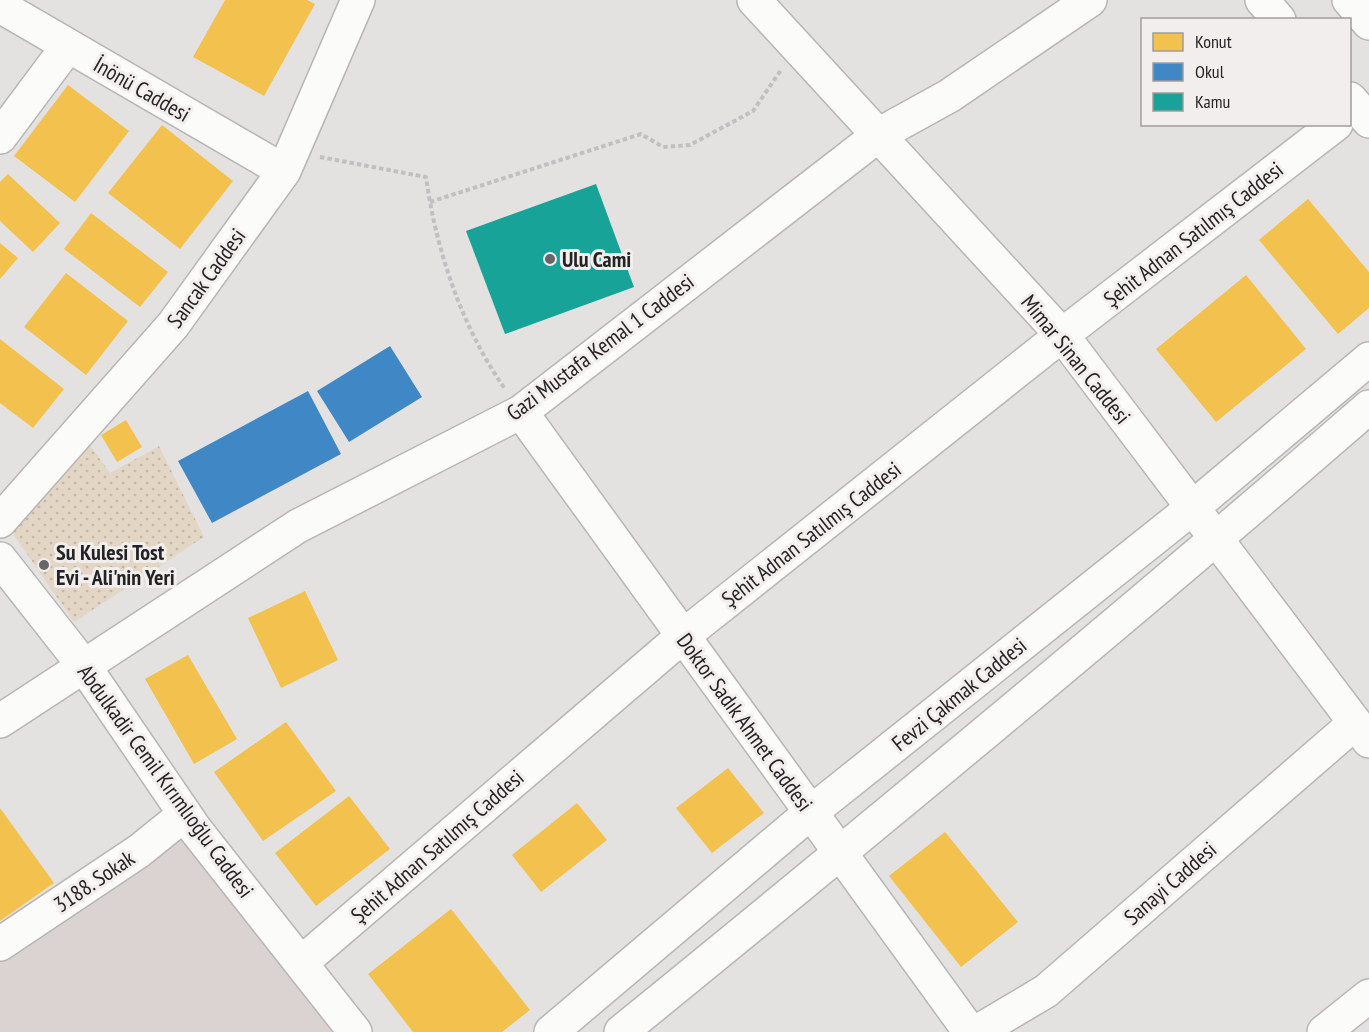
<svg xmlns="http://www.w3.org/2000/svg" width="1369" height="1032" viewBox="0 0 1369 1032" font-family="'PT Sans Narrow',sans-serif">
	<defs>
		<pattern id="park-dots" width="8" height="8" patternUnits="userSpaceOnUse" patternTransform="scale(1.5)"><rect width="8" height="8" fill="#e3d6c4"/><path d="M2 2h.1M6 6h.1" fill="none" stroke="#c3b7a8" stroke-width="1.8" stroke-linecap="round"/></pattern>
	</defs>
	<rect width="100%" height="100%" fill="#e4e2e1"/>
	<path fill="#dad3d2" d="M164 814 333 1032H0V931Z"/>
	<path fill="url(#park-dots)" d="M89 444 110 473 159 446 204 537 74 622 9 528Z"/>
	<path fill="#f2c14e" d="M225 0H307L315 4 264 96 193 57Z
		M68 85 129 131 75 202 14 156Z
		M162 125 233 181 180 249 108 193Z
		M8 174 60 223 33 252 0 221V182Z
		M1308 199 1369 272V308L1338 334 1259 240Z
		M91 213 168 272 140 307 64 249Z
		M0 243 18 258 0 279Z
		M66 273 128 321 86 375 24 327Z
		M1246 275 1306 349 1216 422 1156 349Z
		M0 339 64 389 33 428 0 403Z
		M126 420 142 447 117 462 101 435Z
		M305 591 338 660 281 688 248 618Z
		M188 655 237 739 194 764 145 679Z
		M286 722 336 791 263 841 214 772Z
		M728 768 764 813 712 853 676 808Z
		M349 796 390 849 316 906 275 853Z
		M577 803 607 840 541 892 512 855Z
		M0 808 54 883 0 921Z
		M945 832 1018 922 961 967 889 876Z
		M451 909 530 1010 502 1032H413L368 974Z"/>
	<path fill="#3f88c5" d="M390 346 422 397 349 442 317 391Z
		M308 391 341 454 212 523 178 461Z"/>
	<path fill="#17a398" d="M596 184 634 287 505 334 466 231Z"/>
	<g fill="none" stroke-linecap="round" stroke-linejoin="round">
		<defs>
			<path id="minor" d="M754 0 1062 335 1369 741
				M0 6 284 171
				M0 137 68 46
				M521 412 970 1032
				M0 521 173 325 284 171 358 0
				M0 559 84 666 195 829 355 1032
				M0 721 298 526 521 412 880 134 949 96 1090 0
				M0 944 139 851 185 814
				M301 963 683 636 1062 335 1336 124
				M977 1032 1046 991 1355 723
				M1324 1032 1369 996"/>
			<path id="major" d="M1262 0 1279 20
				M1349 0 1369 23
				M1350 99 1369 121
				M551 1032 810 813 1191 509 1369 359
				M621 1032C873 827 1124 620 1369 407"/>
		</defs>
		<use href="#minor" stroke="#b7b5b5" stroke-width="36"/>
		<use href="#major" stroke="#b7b5b5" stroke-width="36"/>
		<path stroke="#c0c0c0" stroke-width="4" stroke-dasharray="4.5 3" stroke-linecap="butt" d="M320 157 426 177C436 250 462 328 505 389
			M430 202 641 134 663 147 690 145 753 111 781 70"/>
		<use href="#minor" stroke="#fbfbfa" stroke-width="33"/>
		<use href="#major" stroke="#fbfbfa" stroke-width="33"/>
	</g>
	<g fill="#676666" stroke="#f2eeed" stroke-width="2">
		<circle cx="550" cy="259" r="6"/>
		<circle cx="44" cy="565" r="6"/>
	</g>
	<g text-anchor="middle" stroke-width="6" stroke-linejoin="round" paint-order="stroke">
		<g font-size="22" fill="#242323" stroke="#f2eeed">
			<text transform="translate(142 89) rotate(30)" y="8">İnönü Caddesi</text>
			<text transform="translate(1193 234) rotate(-38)" y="8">Şehit Adnan Satılmış Caddesi</text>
			<text transform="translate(206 278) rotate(-54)" y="8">Sancak Caddesi</text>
			<text transform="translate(600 347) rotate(-37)" y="8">Gazi Mustafa Kemal 1 Caddesi</text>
			<text transform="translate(1076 359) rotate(51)" y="8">Mimar Sinan Caddesi</text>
			<text transform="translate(811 534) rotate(-38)" y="8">Şehit Adnan Satılmış Caddesi</text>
			<text transform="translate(959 694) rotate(-39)" y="8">Fevzi Çakmak Caddesi</text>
			<text transform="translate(745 722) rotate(54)" y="8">Doktor Sadık Ahmet Caddesi</text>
			<text transform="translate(166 781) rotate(54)" y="8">Abdulkadir Cemil Kırımlıoğlu Caddesi</text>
			<text transform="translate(437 846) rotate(-41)" y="8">Şehit Adnan Satılmış Caddesi</text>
			<text transform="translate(94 881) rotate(-34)" y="8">3188. Sokak</text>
			<text transform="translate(1170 883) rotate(-41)" y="8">Sanayi Caddesi</text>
		</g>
		<g font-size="22" font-weight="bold" fill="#242323" stroke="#f2eeed" text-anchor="start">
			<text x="562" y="267">Ulu Cami</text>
			<text x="56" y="560">Su Kulesi Tost<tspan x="56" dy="25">Evi - Ali'nin Yeri</tspan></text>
		</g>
	</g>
	<rect x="1141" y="18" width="210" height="108" fill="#f2eeed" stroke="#a09d9c" stroke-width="1.5"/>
	<rect x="1153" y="33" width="30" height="18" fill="#f2c14e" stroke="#a09d9c" stroke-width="1.5"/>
	<text x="1195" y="48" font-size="18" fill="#242323">Konut</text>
	<rect x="1153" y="63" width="30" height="18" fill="#3f88c5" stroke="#a09d9c" stroke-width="1.5"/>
	<text x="1195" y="78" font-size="18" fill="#242323">Okul</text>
	<rect x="1153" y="93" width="30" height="18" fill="#17a398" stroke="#a09d9c" stroke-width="1.5"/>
	<text x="1195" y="108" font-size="18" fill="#242323">Kamu</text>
</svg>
